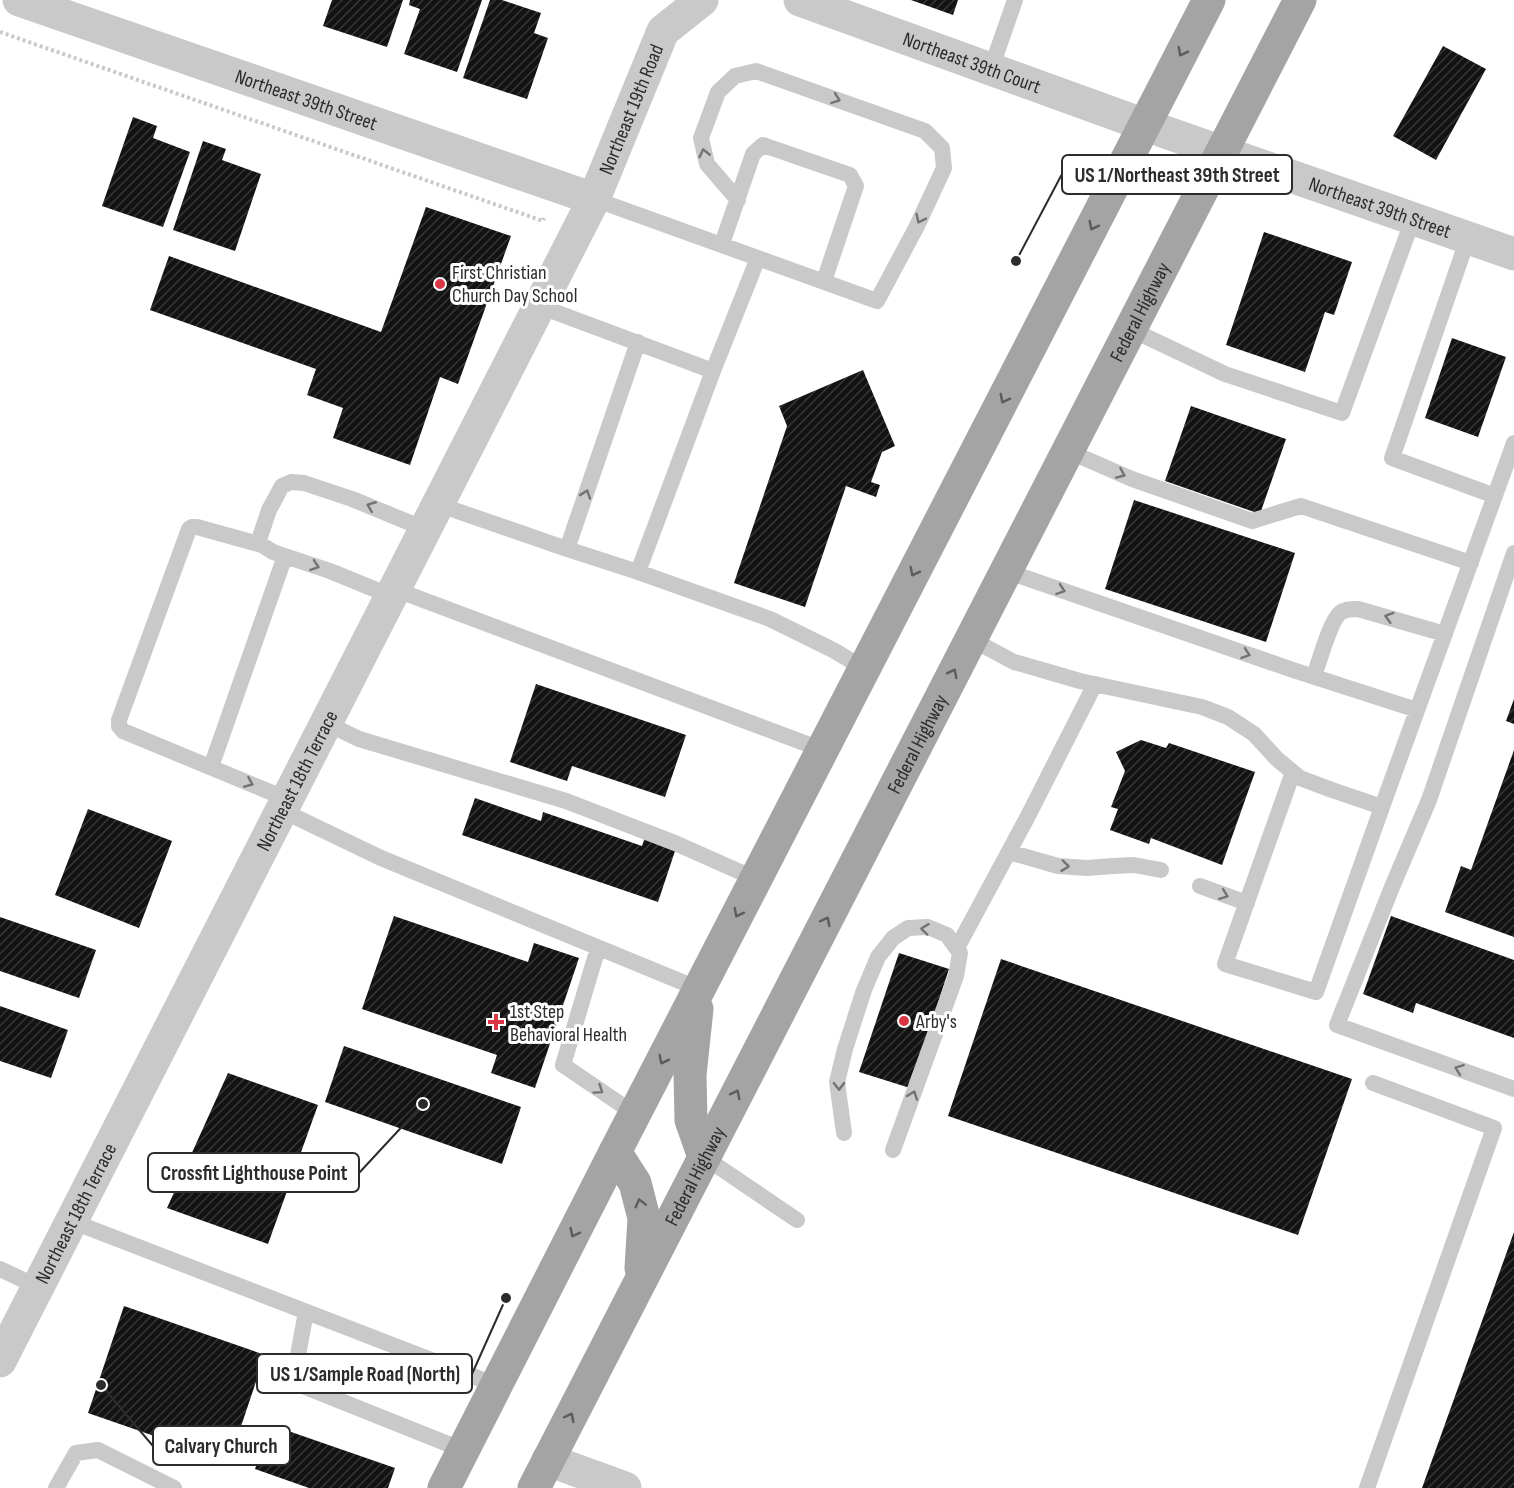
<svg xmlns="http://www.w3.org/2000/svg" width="1514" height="1488" viewBox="0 0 1514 1488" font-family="'Sofia Sans Condensed',sans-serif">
	<defs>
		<pattern id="building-hatch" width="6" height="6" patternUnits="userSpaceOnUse" patternTransform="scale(1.5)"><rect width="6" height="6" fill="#131313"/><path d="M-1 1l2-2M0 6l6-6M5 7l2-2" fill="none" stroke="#363636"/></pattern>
	</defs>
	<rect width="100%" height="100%" fill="#fff"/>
	<path fill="url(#building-hatch)" d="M332 0H403L387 47 323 26Z
		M410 0H482L457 72 404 54 420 9 409 5Z
		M490 0H502L541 13 534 33 548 38 527 99 463 78Z
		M911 0H958L953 15Z
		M1443 46 1486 69 1436 160 1393 136Z
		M133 117 157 126 153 138 190 152 163 227 102 206Z
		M203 141 226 149 222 160 261 174 235 251 173 230Z
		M426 207 511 236 458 384 440 377 410 465 333 438 343 408 307 395 316 369 150 310 169 256 381 332Z
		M1264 232 1352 262 1334 315 1325 312 1305 372 1226 345Z
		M1452 338 1506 357 1478 437 1425 418Z
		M863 370 895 446 882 452 871 482 880 485 876 497 846 486 805 607 734 583 787 426 779 406Z
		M1191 406 1286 439 1260 514 1165 481Z
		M1134 500 1295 553 1266 642 1105 589Z
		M536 684 686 735 665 797 572 766 567 781 510 762Z
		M1514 699V724L1506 721Z
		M1141 740 1166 748 1169 743 1255 772 1222 865 1151 838 1149 844 1110 830 1118 809 1111 807 1125 771 1116 752Z
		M1514 750V937L1445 912 1461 866 1471 870Z
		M475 798 541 821 543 812 642 846 645 837 676 848 658 902 462 835Z
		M88 809 172 841 139 928 55 895Z
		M394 916 528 962 534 943 579 958 535 1088 491 1073 497 1055 362 1009Z
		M1391 916 1514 960V1038L1416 1003 1413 1013 1363 994Z
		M0 917 96 950 79 998 0 971Z
		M899 953 949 969 910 1088 859 1072Z
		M1001 959 1352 1079 1298 1235 948 1116Z
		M0 1006 68 1030 51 1078 0 1061Z
		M344 1046 521 1107 502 1164 325 1102Z
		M228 1073 318 1105 268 1244 167 1208Z
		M1514 1232V1488H1422Z
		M124 1306 265 1355 229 1462 88 1413Z
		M271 1425 395 1468 388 1488H309L255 1469Z"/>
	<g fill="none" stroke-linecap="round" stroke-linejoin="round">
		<path stroke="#c9c9c9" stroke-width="4" stroke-dasharray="3 3" stroke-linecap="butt" d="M0 32 543 221 544 218"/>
		<path stroke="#c9c9c9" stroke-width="16" d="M991 69 1015 0
			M594 199 877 301 917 226 944 168 942 148 925 131 756 71 735 76 718 92 701 138 707 164 738 200
			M1468 238 1392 458 1495 496
			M722 244 753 154 763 145 850 175 856 186 824 281
			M539 306 713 371
			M1130 329 1225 374 1342 413 1413 219
			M1068 451 1132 479 1252 521 1301 506 1471 563
			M437 504 567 549 638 572 770 619 833 650 865 669
			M262 545 197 527H192L189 529 119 720V726L123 731 287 799
			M567 549 638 342
			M1514 553 1429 800 1392 887 1337 1025 1514 1089
			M1006 571 1293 670 1417 710
			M638 572 713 371 758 258
			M394 589 823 750
			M391 596 330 571 273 552 262 545 259 540 269 510 282 486 291 482 304 483 352 499 425 529
			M971 639 1014 662 1025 665 1080 681 1202 707 1228 717 1254 734 1277 759 1300 778 1332 790 1382 807 1316 992 1225 964 1293 772
			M1314 676C1319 663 1330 621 1340 613 1345 609 1352 609 1358 609L1445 634
			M326 723 359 739 566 801 675 843 756 879
			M211 767 285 556
			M1382 807 1514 443
			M281 810 381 858 699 989
			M1009 852 1058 866 1087 868 1113 866 1134 865 1161 870
			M1200 886 1247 903
			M598 948 563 1065 635 1114
			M957 948 1028 816 1095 684
			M844 1133 837 1082 845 1049 864 990 878 957 893 938 908 928 928 927 947 935 960 953 956 976 893 1150
			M704 1157 797 1220
			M71 1221 496 1385
			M0 1269 38 1287
			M306 1312 293 1382 463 1450
			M56 1488 76 1453 98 1450 174 1488
			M1367 1488 1494 1128 1373 1083"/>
		<g stroke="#c9c9c9" stroke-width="33">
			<path id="s1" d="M19 0 594 199"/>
			<path id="s2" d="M800 0 1145 125"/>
			<path id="s3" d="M0 1361 594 199 663 31 702 0"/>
			<path d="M548 1460 625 1488"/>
		</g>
		<path stroke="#c9c9c9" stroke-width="33" id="s4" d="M1145 125 1514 254"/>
		<g stroke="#a4a4a4" stroke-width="33">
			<path d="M697 1009 690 1075 691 1120 704 1157"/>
			<path d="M615 1152 635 1183 644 1218 641 1268"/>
			<path d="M444 1488 615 1152 1209 0"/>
			<path id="s5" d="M534 1488 1300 0"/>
		</g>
	</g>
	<defs><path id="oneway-chevron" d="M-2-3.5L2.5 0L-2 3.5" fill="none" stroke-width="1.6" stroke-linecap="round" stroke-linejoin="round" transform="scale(1.5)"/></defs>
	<g stroke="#5c5c5c">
		<use href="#oneway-chevron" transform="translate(1182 52) rotate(117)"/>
		<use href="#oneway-chevron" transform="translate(1093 226) rotate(117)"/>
		<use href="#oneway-chevron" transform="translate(1004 399) rotate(117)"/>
		<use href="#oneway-chevron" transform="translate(914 572) rotate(117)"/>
		<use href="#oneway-chevron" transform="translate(953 673) rotate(-63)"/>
		<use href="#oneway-chevron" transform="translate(738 913) rotate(117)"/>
		<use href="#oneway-chevron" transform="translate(826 921) rotate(-63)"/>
		<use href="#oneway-chevron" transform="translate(663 1060) rotate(117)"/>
		<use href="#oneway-chevron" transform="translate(736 1094) rotate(-63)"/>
		<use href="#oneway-chevron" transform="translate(640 1203) rotate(-104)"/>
		<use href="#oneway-chevron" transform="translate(574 1233) rotate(117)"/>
		<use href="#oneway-chevron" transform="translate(570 1417) rotate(-63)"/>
	</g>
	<g stroke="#737373">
		<use href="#oneway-chevron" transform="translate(836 99) rotate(20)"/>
		<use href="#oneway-chevron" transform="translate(704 153) rotate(-103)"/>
		<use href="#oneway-chevron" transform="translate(920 219) rotate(116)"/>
		<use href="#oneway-chevron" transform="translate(1121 474) rotate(24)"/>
		<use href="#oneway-chevron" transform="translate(586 494) rotate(-71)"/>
		<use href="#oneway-chevron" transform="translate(371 506) rotate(-158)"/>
		<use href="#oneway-chevron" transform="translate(315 566) rotate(19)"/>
		<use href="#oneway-chevron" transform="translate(1061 590) rotate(19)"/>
		<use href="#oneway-chevron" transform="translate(1389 617) rotate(-164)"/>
		<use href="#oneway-chevron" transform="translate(1246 654) rotate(19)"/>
		<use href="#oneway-chevron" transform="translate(249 783) rotate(23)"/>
		<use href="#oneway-chevron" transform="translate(1065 866) rotate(7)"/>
		<use href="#oneway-chevron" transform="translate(1224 895) rotate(21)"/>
		<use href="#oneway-chevron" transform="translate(925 929) rotate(-173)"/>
		<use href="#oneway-chevron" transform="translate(1459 1069) rotate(-160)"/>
		<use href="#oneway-chevron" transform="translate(839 1086) rotate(89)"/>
		<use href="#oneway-chevron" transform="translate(599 1090) rotate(34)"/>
		<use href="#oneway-chevron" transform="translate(913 1095) rotate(-70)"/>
	</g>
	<g fill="#db3645" stroke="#fff" stroke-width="2">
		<circle cx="440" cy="284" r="6"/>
		<circle cx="904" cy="1021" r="6"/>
		<path d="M493 1013h6v6h6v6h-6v6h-6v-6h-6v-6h6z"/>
	</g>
	<g text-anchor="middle" stroke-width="6" stroke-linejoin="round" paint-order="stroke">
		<g font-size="20" fill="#2c2c2c" stroke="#fff">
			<text dy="7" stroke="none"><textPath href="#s2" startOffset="183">Northeast 39th Court</textPath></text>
			<text dy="7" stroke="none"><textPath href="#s1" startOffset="304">Northeast 39th Street</textPath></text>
			<text dy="7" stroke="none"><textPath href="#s3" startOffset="1402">Northeast 19th Road</textPath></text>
			<text dy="7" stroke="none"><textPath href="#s4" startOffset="249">Northeast 39th Street</textPath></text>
			<text dy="7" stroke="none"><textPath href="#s5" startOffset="1323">Federal Highway</textPath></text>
			<text dy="7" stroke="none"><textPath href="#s5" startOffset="837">Federal Highway</textPath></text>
			<text dy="7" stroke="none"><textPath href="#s3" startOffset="652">Northeast 18th Terrace</textPath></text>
			<text dy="7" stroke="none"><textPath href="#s5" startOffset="351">Federal Highway</textPath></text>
			<text dy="7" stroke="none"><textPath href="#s3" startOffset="166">Northeast 18th Terrace</textPath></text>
		</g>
		<g font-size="20" fill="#2c2c2c" stroke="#fff" text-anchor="start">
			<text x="452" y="279">First Christian<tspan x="452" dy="23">Church Day School</tspan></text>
			<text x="510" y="1018">1st Step<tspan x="510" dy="23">Behavioral Health</tspan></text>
			<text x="916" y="1028">Arby's</text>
		</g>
	</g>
	<path fill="none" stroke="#2c2c2c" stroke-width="2" d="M1016 261L1062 174M423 1104L359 1173M506 1298L472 1374M101 1385L153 1446"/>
	<g fill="#2c2c2c" stroke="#fff" stroke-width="2">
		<circle cx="1016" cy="261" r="6"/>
		<circle cx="423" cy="1104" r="6"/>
		<circle cx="506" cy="1298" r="6"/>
		<circle cx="101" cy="1385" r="6"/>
	</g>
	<g fill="#fff" stroke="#2c2c2c" stroke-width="2">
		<rect x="1062" y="155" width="230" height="39" rx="6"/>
		<rect x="148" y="1153" width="211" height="39" rx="6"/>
		<rect x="257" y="1354" width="215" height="39" rx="6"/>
		<rect x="153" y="1426" width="137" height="39" rx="6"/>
	</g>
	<g font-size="21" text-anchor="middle" font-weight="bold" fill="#2c2c2c">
		<text x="1177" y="182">US 1/Northeast 39th Street</text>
		<text x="254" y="1180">Crossfit Lighthouse Point</text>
		<text x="365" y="1381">US 1/Sample Road (North)</text>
		<text x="221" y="1453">Calvary Church</text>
	</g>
</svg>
